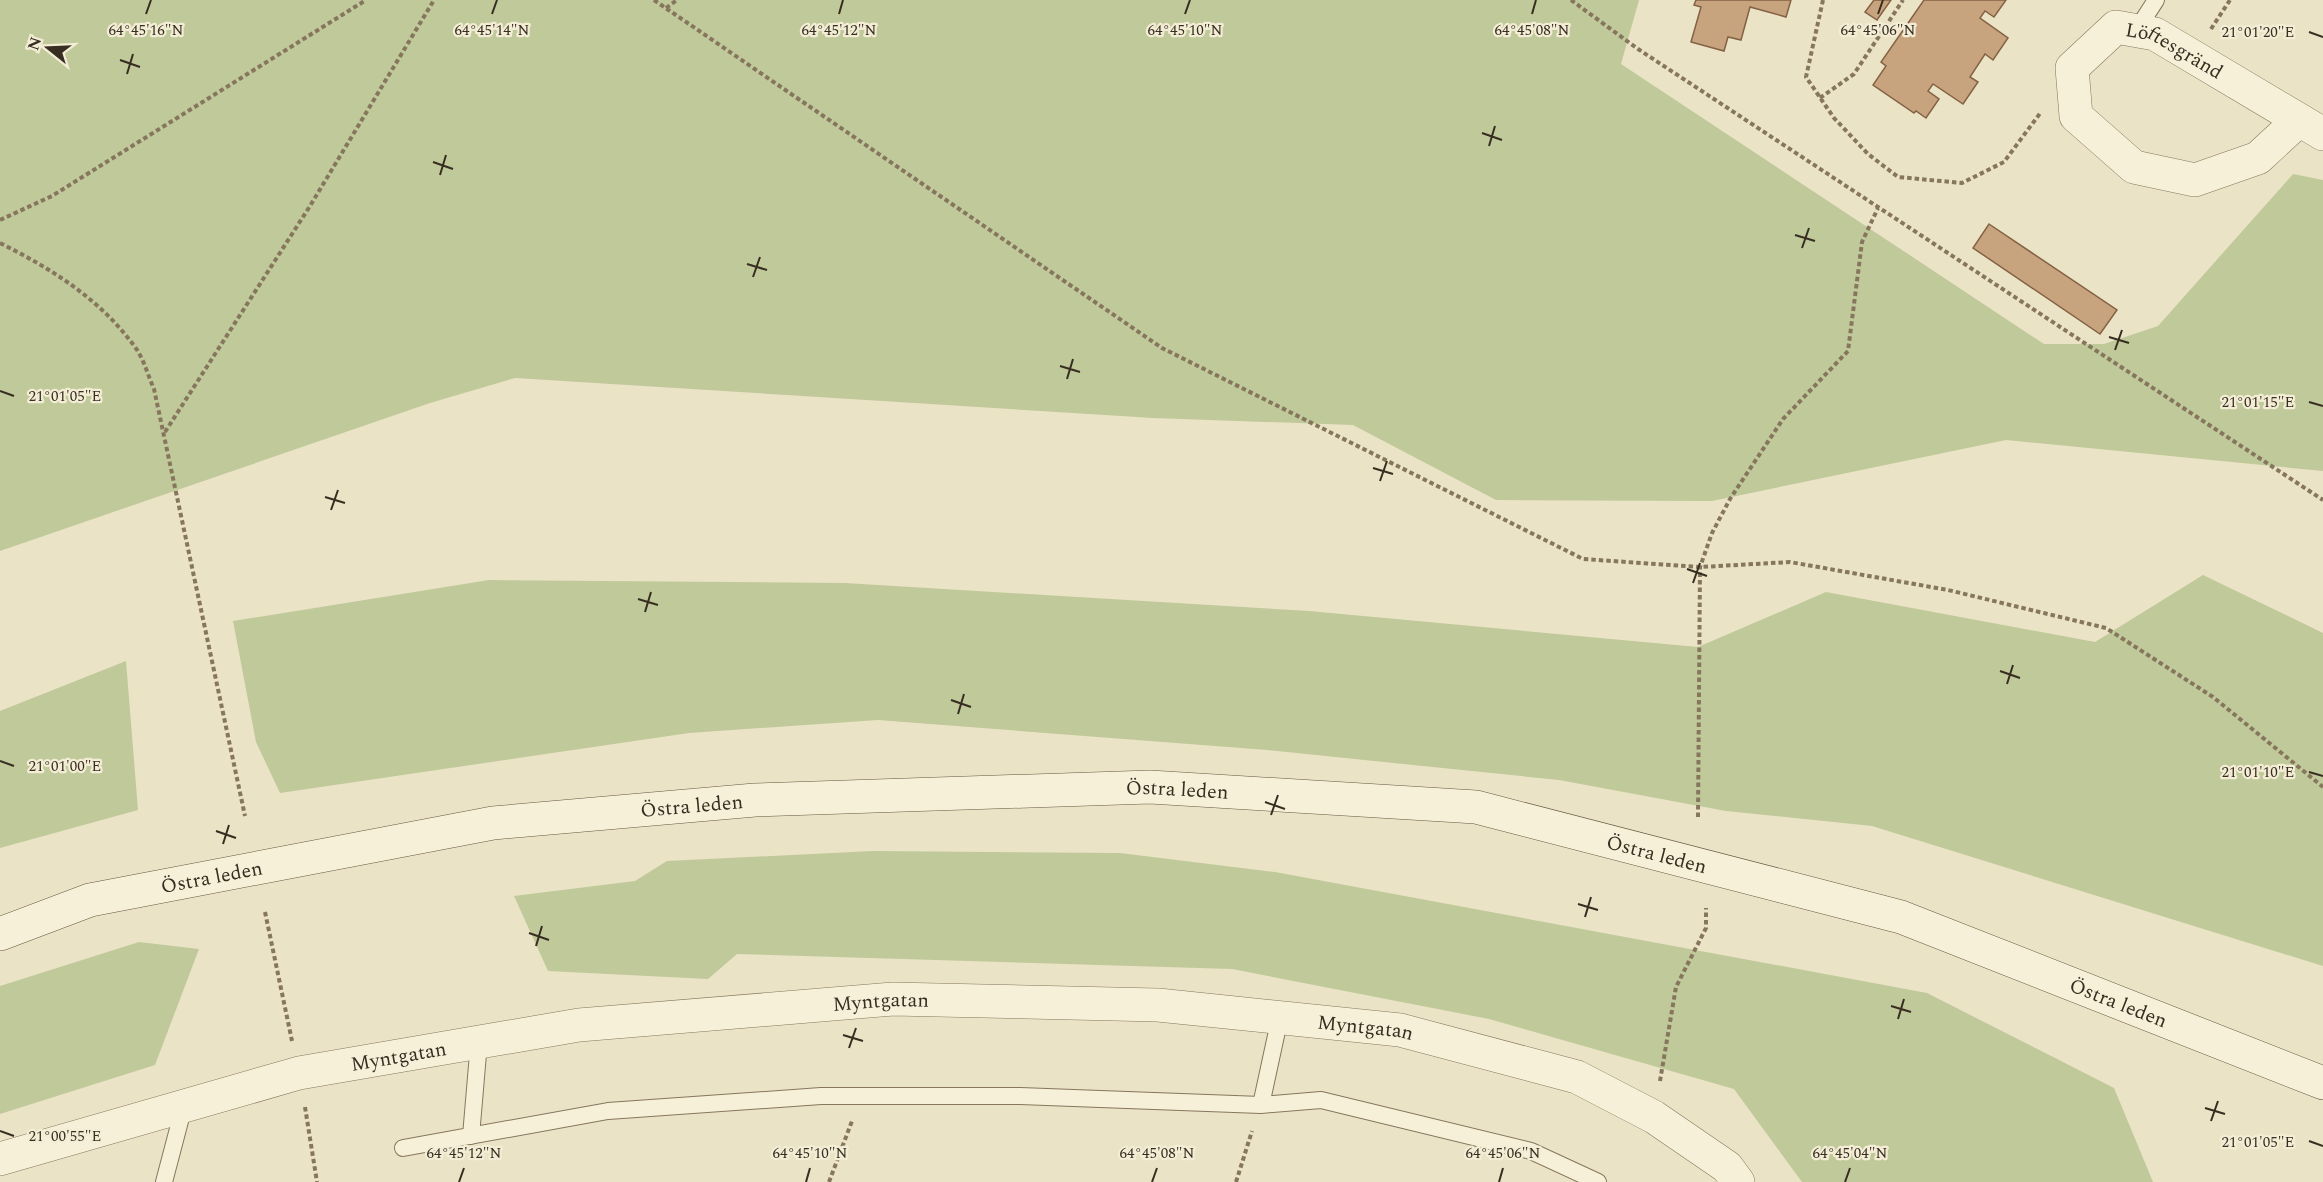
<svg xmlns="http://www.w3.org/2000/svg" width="2323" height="1182" viewBox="0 0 2323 1182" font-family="Spectral,serif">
	<rect width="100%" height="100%" fill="#ebe3c6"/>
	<path fill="#c0c99a" d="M0 0H1639L1621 64 2044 344H2104L2158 326 2293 174 2323 180V471L2006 440 1712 501 1496 500 1353 425 1153 418 515 378 430 403 0 551Z
		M2203 575 2323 633V966L1872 826 1726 811 1559 780 1267 750 878 720 689 733 280 793 256 742 233 621 489 580 845 583 1309 611 1698 647 1826 592 2095 642Z
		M126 661 138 810 0 848V711Z
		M873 851 1120 853 1275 872 1927 993 2114 1088 2153 1182H1802L1734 1089 1489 1019 1232 969 737 954 708 979 548 971 514 896 635 881 667 861Z
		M139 942 199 949 155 1065 0 1114V986Z"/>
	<path fill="#c7a37e" stroke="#836244" stroke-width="1.5" d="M1696 0H1791L1786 17 1750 7 1741 40 1728 37 1724 51 1691 42 1701 7 1694 5Z
		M1874 0H1891L1877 20 1865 12Z
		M1924 0H2006L1994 17 1985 11 1980 18 2008 38 1993 60 1985 54 1970 77 1978 82 1963 104 1933 84 1928 91 1939 99 1926 118 1916 111 1914 113 1873 85 1886 66 1881 62Z
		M1989 224 2117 310 2100 334 1973 248Z"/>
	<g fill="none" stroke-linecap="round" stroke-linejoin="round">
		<defs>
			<path id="lane" d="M2136 31 2156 0
				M1280 1017 1261 1105 1321 1100 1531 1151 1598 1182
				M471 1136 479 1042
				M403 1148 608 1111 821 1096H1020L1261 1105
				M164 1182 184 1106"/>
			<g id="street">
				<path id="s1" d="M2299 120 2258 158 2195 180 2134 167 2076 116 2072 68 2116 27 2155 34 2323 134"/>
				<path id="s2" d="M0 1159 299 1073 579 1025 893 999 1158 1005 1400 1030 1577 1077 1654 1117 1727 1167 1738 1182"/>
			</g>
			<g id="secondary">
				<path id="s3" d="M0 934 90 900 493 823 755 800 1150 787 1476 807 1901 917 2323 1083"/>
			</g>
		</defs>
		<use href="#lane" stroke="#86765d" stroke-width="18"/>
		<use href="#street" stroke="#86765d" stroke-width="34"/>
		<use href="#secondary" stroke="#675740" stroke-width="34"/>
		<path stroke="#86765d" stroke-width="4" stroke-dasharray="4.5 3" stroke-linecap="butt" d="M654 0 1162 348 1583 559 1700 567 1790 562 1948 590 2106 628 2213 697 2323 787
			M1571 0 1638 49 2323 500
			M1823 0 1806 77 1834 118 1868 154 1898 177 1962 183 2004 162 2041 112
			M666 8 677 0
			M2211 29 2230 0
			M1820 98 1854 74 1903 0
			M0 220 52 196 366 0
			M0 243C52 269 100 299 135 347 144 359 148 376 154 389L245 816
			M165 432 310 206 434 0
			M1698 817 1700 567 1712 533 1730 499 1783 419 1848 351 1862 242 1878 208
			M265 912 292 1041
			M1660 1081 1676 987 1706 928V908
			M305 1107 317 1182
			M829 1182 852 1121
			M1236 1182 1252 1131"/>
		<use href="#lane" stroke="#f7f0d9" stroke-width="16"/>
		<use href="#street" stroke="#f7f0d9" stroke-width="33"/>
		<use href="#secondary" stroke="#f7f0d9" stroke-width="33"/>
	</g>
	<path fill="none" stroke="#372d20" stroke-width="2" d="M146 14 151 0M492 14 497 0M839 14 843 0M1185 14 1190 0M1532 14 1536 0M1878 14 1883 0M2309 32 2323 37M120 60 140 67M127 74 133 54M1482 133 1502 140M1489 146 1495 126M433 162 453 169M440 175 446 155M1795 235 1815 241M1802 248 1809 228M747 264 767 270M753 277 760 257M2109 337 2129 343M2115 350 2122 330M1060 366 1080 372M1067 379 1073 359M0 391 14 396M2309 402 2323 406M1373 468 1393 474M1380 481 1387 461M325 497 345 503M331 510 338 490M1687 569 1707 576M1693 583 1700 563M638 599 658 605M645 612 651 592M2000 671 2020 678M2007 684 2013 665M951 700 971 707M958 714 964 694M0 761 14 766M2309 772 2323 776M1265 802 1285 809M1271 815 1278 795M216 831 236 838M223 844 229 825M1578 904 1598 910M1585 917 1591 897M529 933 549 940M536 946 542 926M1891 1006 1911 1012M1898 1019 1904 999M843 1035 863 1041M849 1048 856 1028M2205 1108 2225 1114M2211 1121 2218 1101M0 1131 14 1136M2309 1141 2323 1146M459 1182 464 1168M806 1182 810 1168M1152 1182 1157 1168M1499 1182 1503 1168M1845 1182 1850 1168"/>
	<g text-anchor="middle" stroke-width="4.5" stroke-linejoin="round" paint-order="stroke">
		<g font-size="20" fill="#372d20" stroke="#f3edd5">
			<text dy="7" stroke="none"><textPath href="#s1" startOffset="434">Löftesgränd</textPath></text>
			<text dy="7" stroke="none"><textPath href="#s3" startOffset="1192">Östra leden</textPath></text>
			<text dy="7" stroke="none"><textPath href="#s3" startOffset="706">Östra leden</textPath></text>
			<text dy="7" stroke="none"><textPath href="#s3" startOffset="1678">Östra leden</textPath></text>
			<text dy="7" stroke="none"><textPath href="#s3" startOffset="220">Östra leden</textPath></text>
			<text dy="7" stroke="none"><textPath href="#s3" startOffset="2164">Östra leden</textPath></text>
			<text dy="7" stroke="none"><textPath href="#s2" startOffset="898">Myntgatan</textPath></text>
			<text dy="7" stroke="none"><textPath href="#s2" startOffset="1384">Myntgatan</textPath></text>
			<text dy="7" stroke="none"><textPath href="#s2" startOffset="412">Myntgatan</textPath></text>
		</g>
	</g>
	<g font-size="15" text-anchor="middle" fill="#372d20" stroke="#f3edd5" stroke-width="4.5" stroke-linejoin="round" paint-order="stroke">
		<text x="146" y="35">64°45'16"N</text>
		<text x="492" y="35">64°45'14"N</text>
		<text x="839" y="35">64°45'12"N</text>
		<text x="1185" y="35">64°45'10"N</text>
		<text x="1532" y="35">64°45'08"N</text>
		<text x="1878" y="35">64°45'06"N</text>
		<text x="2258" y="37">21°01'20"E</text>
		<text x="65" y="401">21°01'05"E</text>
		<text x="2258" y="407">21°01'15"E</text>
		<text x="65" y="771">21°01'00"E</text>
		<text x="2258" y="777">21°01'10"E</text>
		<text x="65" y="1141">21°00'55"E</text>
		<text x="2258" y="1147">21°01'05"E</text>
		<text x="810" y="1158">64°45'10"N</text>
		<text x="1157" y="1158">64°45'08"N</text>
		<text x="464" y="1158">64°45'12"N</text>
		<text x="1503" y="1158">64°45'06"N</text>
		<text x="1850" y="1158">64°45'04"N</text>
	</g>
	<g transform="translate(48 48) rotate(288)" stroke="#f3edd5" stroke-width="4.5" paint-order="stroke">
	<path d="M0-4.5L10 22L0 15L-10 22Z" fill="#372d20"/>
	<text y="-9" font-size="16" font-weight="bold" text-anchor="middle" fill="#372d20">N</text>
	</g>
</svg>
